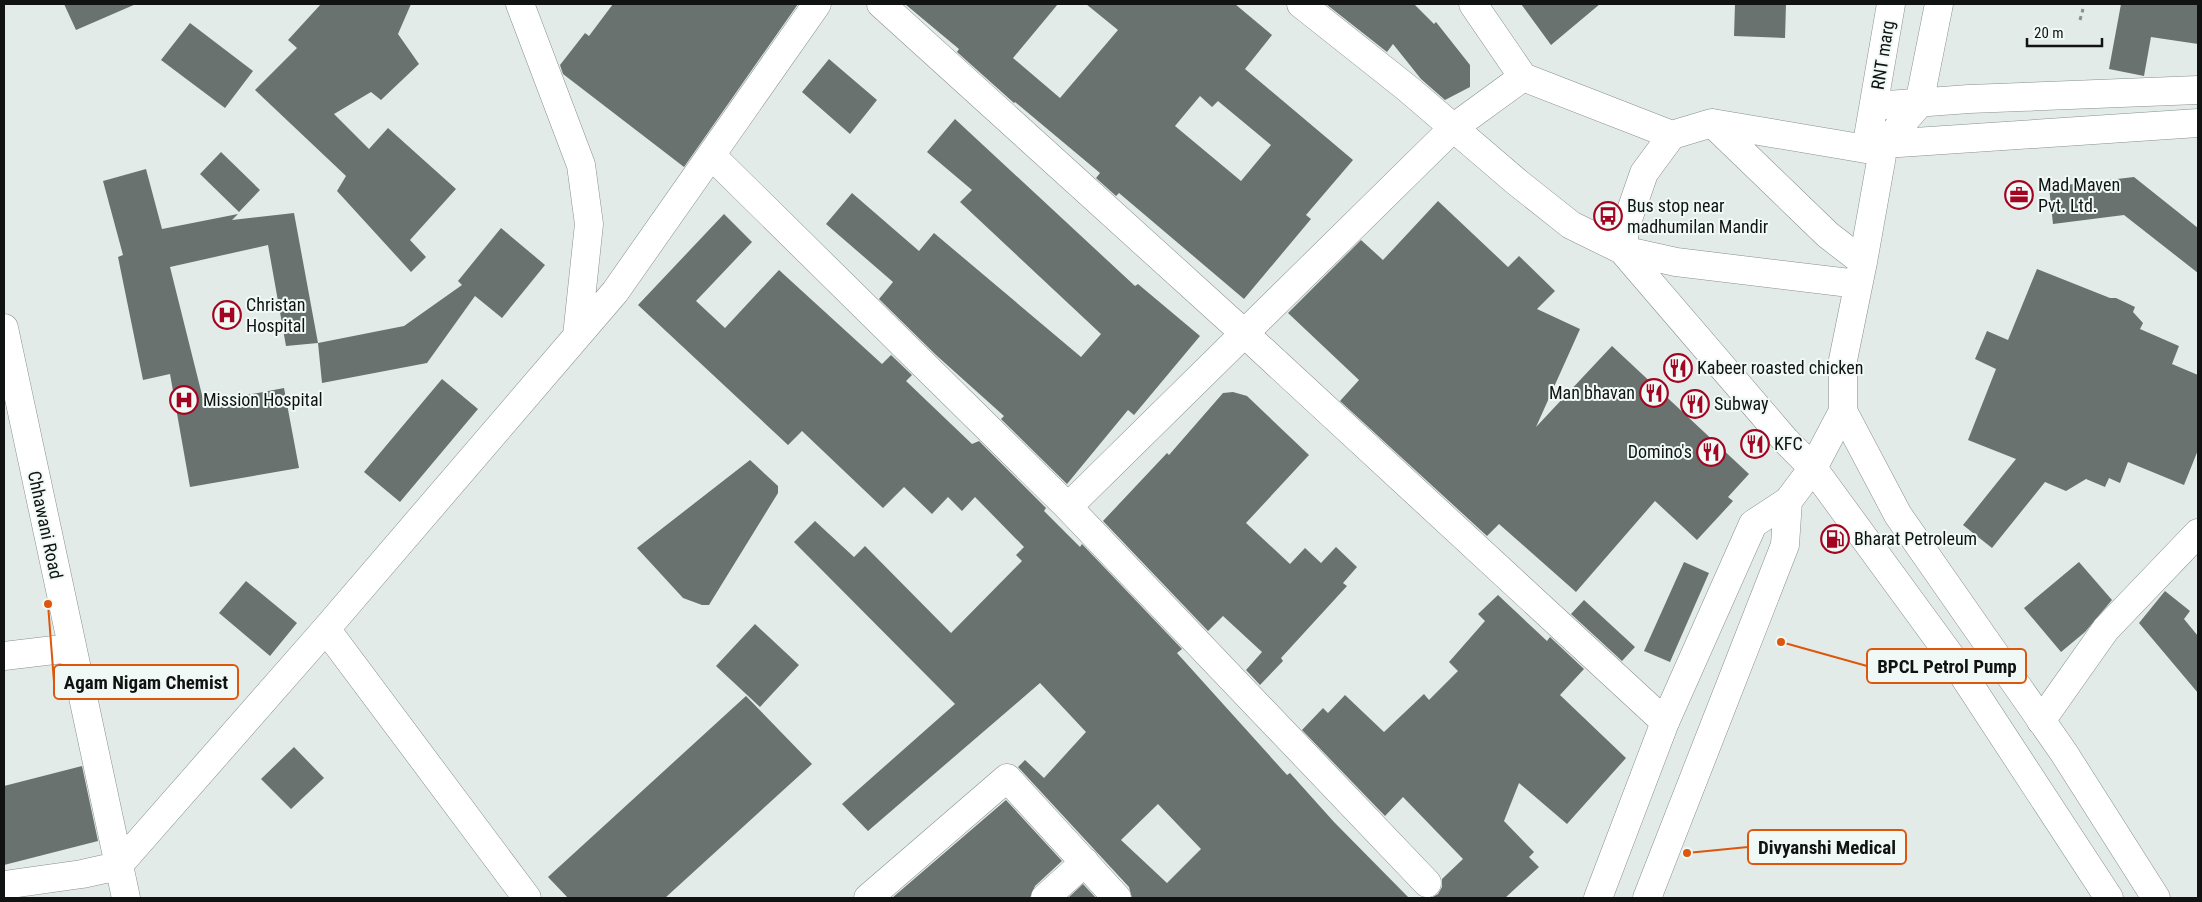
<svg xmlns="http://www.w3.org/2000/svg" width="2202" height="902" viewBox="0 0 2202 902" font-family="'Roboto Condensed',sans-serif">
	<rect width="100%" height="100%" fill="#e3ebe8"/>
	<path fill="#6a726f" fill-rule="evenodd" d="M64 4H136L76 30Z
		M321 4H411L398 34 419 64 381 100 371 92 334 114 369 149 388 128 456 189 410 240 426 257 411 272 337 191 346 176 255 90 297 48 288 40Z
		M613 4H798L684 167 563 74 560 65 585 33 589 36Z
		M905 4H1058L1013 58 1060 98 1118 30 1086 4H1235L1272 35 1245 69 1353 160 1306 215 1311 219 1244 299 1119 193 1116 196 1096 178 1100 173 1015 102 1014 103 957 52 959 49ZM1200 96 1212 107 1218 101 1271 145 1241 181 1175 126Z
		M1326 4H1414L1434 24 1436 22 1470 65V87L1445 100 1421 79 1393 44 1387 52Z
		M1521 4H1600L1551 45Z
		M1735 4H1786L1785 38 1734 36Z
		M2121 4H2198V44L2151 37 2144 76 2109 69Z
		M190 23 253 71 225 108 161 60Z
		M829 59 877 100 850 134 802 92Z
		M955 119 1135 286 1138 284 1200 336 1134 415 1128 410 1067 484 1001 419 1004 416 936 355 879 299 893 282 826 224 852 193 919 251 934 233 1081 357 1101 334 960 202 972 190 927 152Z
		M221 152 260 190 239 212 200 174Z
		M146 169 162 229 238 214 232 220 294 213 318 343 286 346 268 245 170 267 204 403 284 388 299 468 190 487 170 374 143 380 118 257 123 255 103 181Z
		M2134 177 2198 228V273L2124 215 2053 224 2049 187Z
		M1438 201 1508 267 1519 256 1555 291 1537 309 1580 329 1536 427 1612 346 1749 474 1728 497 1733 501 1697 540 1655 501 1576 592 1499 524 1487 536 1340 401 1359 380 1288 313 1361 240 1383 260Z
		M724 214 752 242 696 301 725 328 779 270 882 364 891 355 912 375 906 381 972 444 979 441 1046 508 1044 511 1080 547 1082 544 1182 649 1177 653 1287 775 1290 773 1334 822 1409 898H1132L1129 887 1018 767 1025 760 1044 778 1086 732 1040 683 868 831 842 804 955 704 794 542 815 521 854 557 865 546 951 633 1022 561 1016 555 1024 547 975 497 962 511 948 497 932 514 904 487 883 508 802 431 788 445 638 305ZM1158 804 1201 849 1167 883 1121 840Z
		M501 228 545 265 502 318 475 296 427 363 322 383 318 343 404 326 462 285 458 281Z
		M2037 269 2110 298H2116L2135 307 2133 312 2143 323 2140 329 2179 346 2172 364 2198 375V450L2184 485 2128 462 2120 483 2109 478 2105 487 2086 479 2066 491 2045 482 1992 548 1963 525 2016 459 1968 440 1996 369 1975 359 1987 331 2008 340Z
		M442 379 478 409 400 502 364 472Z
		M1233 392 1247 396 1309 455 1246 523 1290 564 1305 548 1321 563 1336 547 1357 567 1343 583 1347 586 1281 658 1283 661 1260 685 1246 670 1262 652 1223 616 1208 631 1103 521 1167 453 1169 455 1223 393Z
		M750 460 778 486V493L709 605H702L683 598 637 548Z
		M1684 562 1709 573 1670 662 1644 651Z
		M2079 562 2112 600 2085 632 2061 652 2024 608Z
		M246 581 297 623 270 656 219 613Z
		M2165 591 2190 611 2184 619 2198 636V693L2139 623Z
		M1498 595 1547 641 1550 637 1584 669 1560 695 1626 758 1567 824 1519 783 1504 821 1534 852 1529 857 1539 867 1505 898H1422H1431L1438 894 1442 887V879L1463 859 1403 797 1385 816 1302 730 1323 708 1328 713 1345 695 1384 732 1424 694 1429 700 1458 671 1449 662 1485 621 1478 614Z
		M1584 600 1635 647 1622 661 1571 614Z
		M755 624 799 665 760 707 716 666Z
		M746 696 812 764 665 898H568L548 877Z
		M294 747 324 778 291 809 261 779Z
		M82 766 98 841 4 865V786Z
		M1006 800 1062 861 1035 886 1030 898H892Z
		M1083 884 1096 898H1068Z"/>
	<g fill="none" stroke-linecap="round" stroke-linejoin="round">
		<defs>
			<path id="minor" d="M520 4 581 165 589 224 577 336
				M881 4 1245 334 1665 722
				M711 155 1068 507 1427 883
				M4 328 126 898
				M1068 507 1453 128 1523 77
				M326 629 527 898
				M4 656 71 648
				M2041 721 2106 629 2198 533
				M4 885 82 874 118 866 326 629 615 292 817 4
				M868 898 1007 778 1117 898
				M1045 898 1085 862"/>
			<path id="major" d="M1301 4 1407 88 1518 183 1571 225 1622 250 1786 441 1813 468 1952 658 2109 898
				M1473 4 1523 77 1672 135
				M1874 106 1969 99 2198 90
				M1712 123 1866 149 1884 144 2198 123
				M1866 149 1891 4
				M1863 262 1884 144 1919 104 1939 4
				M1858 284 1676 262 1622 250 1626 225 1644 173 1672 135 1712 123 1828 235 1863 262 1843 360V411L1898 515 2064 753 2156 898
				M1598 898 1665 722 1753 524 1788 501 1813 468 1843 411
				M1647 898 1785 545 1788 501"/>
		</defs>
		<use href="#minor" stroke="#88908d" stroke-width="29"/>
		<use href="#major" stroke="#88908d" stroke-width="29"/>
		<path stroke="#898f8d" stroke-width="3" stroke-dasharray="4 4" stroke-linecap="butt" d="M2080 20 2083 9"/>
		<use href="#minor" stroke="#fff" stroke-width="28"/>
		<use href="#major" stroke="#fff" stroke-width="28"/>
	</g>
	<defs>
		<symbol id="office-ring" viewBox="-11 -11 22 22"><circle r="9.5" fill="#f0f9f6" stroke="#a20421" stroke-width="1.5"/><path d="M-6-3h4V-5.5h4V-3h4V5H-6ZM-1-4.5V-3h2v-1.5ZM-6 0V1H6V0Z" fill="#a20421"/></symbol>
		<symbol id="bus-ring" viewBox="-11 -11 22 22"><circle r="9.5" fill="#f0f9f6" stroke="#a20421" stroke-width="1.5"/><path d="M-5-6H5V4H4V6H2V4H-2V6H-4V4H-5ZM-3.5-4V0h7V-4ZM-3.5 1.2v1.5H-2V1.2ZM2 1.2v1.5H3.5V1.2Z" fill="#a20421"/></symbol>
		<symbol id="hospital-ring" viewBox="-11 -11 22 22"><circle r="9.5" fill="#f0f9f6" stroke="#a20421" stroke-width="1.5"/><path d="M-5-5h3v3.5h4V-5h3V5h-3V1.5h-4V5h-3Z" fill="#a20421"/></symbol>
		<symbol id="restaurant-ring" viewBox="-11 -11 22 22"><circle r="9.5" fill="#f0f9f6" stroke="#a20421" stroke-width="1.5"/><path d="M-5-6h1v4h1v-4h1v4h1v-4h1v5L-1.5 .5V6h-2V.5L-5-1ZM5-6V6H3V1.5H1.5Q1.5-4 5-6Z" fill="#a20421"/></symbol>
		<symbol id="fuel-ring" viewBox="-11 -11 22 22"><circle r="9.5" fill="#f0f9f6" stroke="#a20421" stroke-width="1.5"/><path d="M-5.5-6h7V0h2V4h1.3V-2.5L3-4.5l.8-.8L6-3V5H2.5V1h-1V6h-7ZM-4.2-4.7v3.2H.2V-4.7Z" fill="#a20421"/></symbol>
	</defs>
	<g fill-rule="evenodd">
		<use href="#office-ring" x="2003" y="179" width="32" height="32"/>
		<use href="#bus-ring" x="1592" y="200" width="32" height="32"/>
		<use href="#hospital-ring" x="211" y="299" width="32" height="32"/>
		<use href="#restaurant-ring" x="1662" y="352" width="32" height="32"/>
		<use href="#restaurant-ring" x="1638" y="377" width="32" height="32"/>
		<use href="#hospital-ring" x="168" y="384" width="32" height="32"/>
		<use href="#restaurant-ring" x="1679" y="388" width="32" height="32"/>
		<use href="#restaurant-ring" x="1739" y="428" width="32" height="32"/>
		<use href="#restaurant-ring" x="1695" y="436" width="32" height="32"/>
		<use href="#fuel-ring" x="1819" y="523" width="32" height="32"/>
	</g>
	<g text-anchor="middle" stroke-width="4" stroke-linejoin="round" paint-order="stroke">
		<g font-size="18" fill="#101312" stroke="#f0f9f6">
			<text transform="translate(1883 55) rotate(-81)" y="6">RNT marg</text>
			<text transform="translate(45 525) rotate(78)" y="6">Chhawani Road</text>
		</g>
		<g font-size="18" fill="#101312" stroke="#f0f9f6" text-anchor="start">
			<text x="2038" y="191">Mad Maven<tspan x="2038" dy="21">Pvt. Ltd.</tspan></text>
			<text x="1627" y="212">Bus stop near<tspan x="1627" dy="21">madhumilan Mandir</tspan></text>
			<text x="246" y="311">Christan<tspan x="246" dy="21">Hospital</tspan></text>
			<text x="1697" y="374">Kabeer roasted chicken</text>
			<text x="1635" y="399" text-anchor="end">Man bhavan</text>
			<text x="203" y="406">Mission Hospital</text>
			<text x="1714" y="410">Subway</text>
			<text x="1774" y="450">KFC</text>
			<text x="1692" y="458" text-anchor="end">Domino's</text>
			<text x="1854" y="545">Bharat Petroleum</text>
		</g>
	</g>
	<path fill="none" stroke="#dd560c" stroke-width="2" d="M1781 642L1867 666M48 604L54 682M1687 853L1748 847"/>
	<g fill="#dd560c" stroke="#f0f9f6" stroke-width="2">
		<circle cx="1781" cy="642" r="5"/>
		<circle cx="48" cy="604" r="5"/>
		<circle cx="1687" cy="853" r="5"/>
	</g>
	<g fill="#f0f9f6" stroke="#dd560c" stroke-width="2">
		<rect x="1867" y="649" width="159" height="34" rx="5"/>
		<rect x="54" y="665" width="184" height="34" rx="5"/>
		<rect x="1748" y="830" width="158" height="34" rx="5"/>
	</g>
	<g font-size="19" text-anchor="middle" font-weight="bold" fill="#101312">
		<text x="1947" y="673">BPCL Petrol Pump</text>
		<text x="146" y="689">Agam Nigam Chemist</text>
		<text x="1827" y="854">Divyanshi Medical</text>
	</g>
	<rect width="2202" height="902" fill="none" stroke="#101312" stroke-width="10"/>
	<path d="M2027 38v8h75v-8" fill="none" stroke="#101312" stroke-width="2.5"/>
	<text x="2034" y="38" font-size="15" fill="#101312" stroke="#f0f9f6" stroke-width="4" paint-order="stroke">20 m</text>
</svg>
